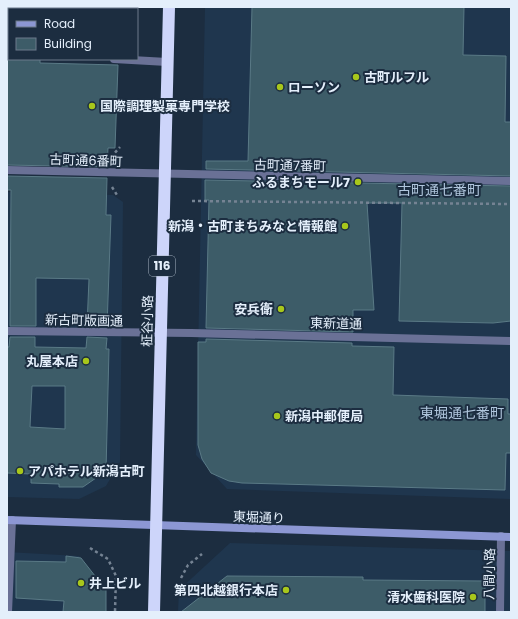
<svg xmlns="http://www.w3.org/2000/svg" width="518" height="619" viewBox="0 0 518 619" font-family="Poppins,'Noto Sans JP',sans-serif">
	<rect width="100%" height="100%" fill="#1c2d40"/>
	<path fill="#1f364e" d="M205 7H511V499L227 489 196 455Z
		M7 192 113 195 123 202 120 462 106 486 79 499 7 497Z
		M230 543 511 551V612H178L179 590Z
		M7 552 79 556 106 590 105 612H7Z"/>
	<path fill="#3d5c68" stroke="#5a7a86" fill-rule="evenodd" d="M252 7H464L463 55 506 56 505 122H511V176L206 169V161H248Z
		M7 59H40V63L118 65 115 148H108L107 167 7 165Z
		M7 176 107 178 106 215H111L107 327 87 326 89 279 36 278V326H10L11 190H7Z
		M205 180 511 186V321L493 323 399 321 402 203H367L374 310H353V332L206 328 209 200H205Z
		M10 337H35V347L86 348 87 337 107 338 106 349H109L106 471 83 487H59V484L31 483V474L7 473V347H9ZM32 386H65V429L30 427Z
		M206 339 352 343V346L394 347 393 395 508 399V414H511V453H506L505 490 242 483 229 481 211 473 202 459 198 445V342H206Z
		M66 556 81 558 106 590V612H63L64 601 16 598V561L66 562Z
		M227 576 363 577V580L485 581V612H181Z"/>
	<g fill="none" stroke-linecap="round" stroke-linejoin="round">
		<path stroke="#758393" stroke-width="2.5" stroke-dasharray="3 3" stroke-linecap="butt" d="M111 157 120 147
			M112 187 117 195
			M192 201 511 204
			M90 548 108 559 116 576 115 612
			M181 578 188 565 202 554"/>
		<path stroke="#6a7196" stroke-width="8" d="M7 53H9
			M114 59 167 62
			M7 170 511 181
			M7 331 191 333 511 341
			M8 612 12 520
			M500 612 501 536"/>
		<path stroke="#8c97d3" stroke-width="8" d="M7 520 511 537"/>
		<path stroke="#cdd5fa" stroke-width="12" d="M154 612 169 7"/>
	</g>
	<g fill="#a8c71b" stroke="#1c2d40" stroke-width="1.5">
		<circle cx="356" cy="77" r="4"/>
		<circle cx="280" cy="87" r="4"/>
		<circle cx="92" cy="106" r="4"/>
		<circle cx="358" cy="182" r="4"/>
		<circle cx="345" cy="226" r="4"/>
		<circle cx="281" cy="309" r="4"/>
		<circle cx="86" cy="361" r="4"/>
		<circle cx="277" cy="416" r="4"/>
		<circle cx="20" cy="471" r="4"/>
		<circle cx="81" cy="583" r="4"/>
		<circle cx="286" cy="590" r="4"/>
		<circle cx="473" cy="597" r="4"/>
	</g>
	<g text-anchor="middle" stroke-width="4" stroke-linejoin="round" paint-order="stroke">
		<rect fill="#1c2d40" stroke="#a8b5c3" stroke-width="1" x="149" y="256" width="26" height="20" rx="3"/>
		<g font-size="12" font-weight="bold" fill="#e4effb">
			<text x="162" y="270">116</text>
		</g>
		<g font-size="13" font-weight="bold" fill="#e4effb" stroke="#1c2d40" text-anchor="start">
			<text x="364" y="82">古町ルフル</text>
			<text x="288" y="92">ローソン</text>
			<text x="100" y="111">国際調理製菓専門学校</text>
			<text x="350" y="187" text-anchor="end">ふるまちモール7</text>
			<text x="337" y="231" text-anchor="end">新潟・古町まちみなと情報館</text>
			<text x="273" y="314" text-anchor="end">安兵衛</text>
			<text x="78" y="366" text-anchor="end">丸屋本店</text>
			<text x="285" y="421">新潟中郵便局</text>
			<text x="28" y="476">アパホテル新潟古町</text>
			<text x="89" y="588">井上ビル</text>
			<text x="278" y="595" text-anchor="end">第四北越銀行本店</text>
			<text x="465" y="602" text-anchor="end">清水歯科医院</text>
		</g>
		<g font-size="13" fill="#e4effb" stroke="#1c2d40">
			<text transform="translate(86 160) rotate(2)" y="5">古町通6番町</text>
			<text transform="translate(290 165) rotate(1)" y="5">古町通7番町</text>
			<text transform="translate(84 320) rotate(1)" y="5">新古町版画通</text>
			<text transform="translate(147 321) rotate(-89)" y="5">柾谷小路</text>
			<text transform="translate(336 323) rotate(1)" y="5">東新道通</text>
			<text transform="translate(259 517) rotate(2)" y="5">東堀通り</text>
			<text transform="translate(489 574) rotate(-89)" y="5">八間小路</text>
		</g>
		<g font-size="14" fill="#b0c6dd" stroke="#1c2d40">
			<text x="439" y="195">古町通七番町</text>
			<text x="462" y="418">東堀通七番町</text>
		</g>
	</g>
	<rect width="518" height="619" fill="none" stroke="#e4effb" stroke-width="16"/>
	<rect x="8" y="8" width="130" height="52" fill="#1c2d40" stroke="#6c7b8b"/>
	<rect x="16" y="21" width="20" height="6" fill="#8c97d3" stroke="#6c7b8b"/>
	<text x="44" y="28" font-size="12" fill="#e4effb">Road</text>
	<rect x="16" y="38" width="20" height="12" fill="#3d5c68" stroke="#6c7b8b"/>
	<text x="44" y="48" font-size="12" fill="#e4effb">Building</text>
</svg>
